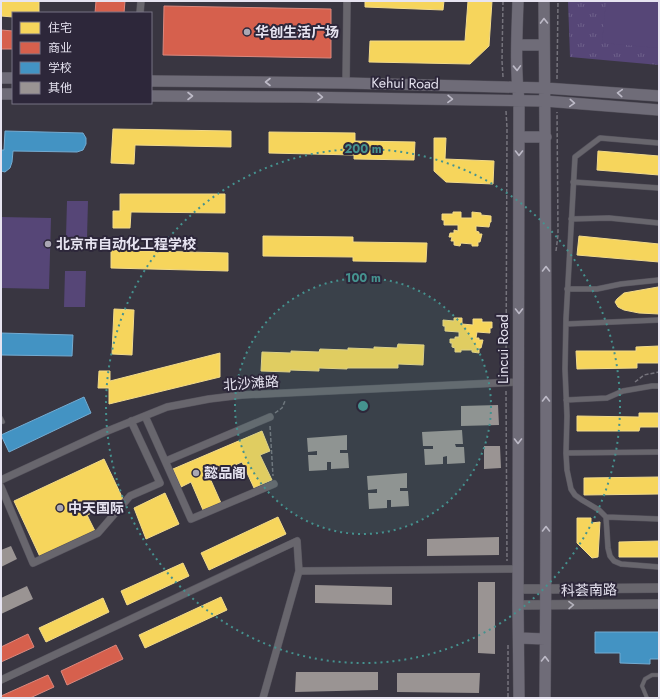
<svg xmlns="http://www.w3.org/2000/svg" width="660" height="699" viewBox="0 0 660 699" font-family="Jost,'Noto Sans SC',sans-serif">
	<defs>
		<pattern id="grass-tufts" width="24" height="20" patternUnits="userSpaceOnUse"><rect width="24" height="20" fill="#564677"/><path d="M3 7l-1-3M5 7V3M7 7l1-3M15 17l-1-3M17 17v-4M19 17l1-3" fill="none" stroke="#6e618b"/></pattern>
	</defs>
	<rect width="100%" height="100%" fill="#393641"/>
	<path fill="url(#grass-tufts)" d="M568 1H659V65L570 57Z"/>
	<path fill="#564677" d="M606 1H659V48L602 43Z
		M67 201H88L87 238 66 237Z
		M1 217 51 218 49 289 1 288Z
		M65 271H86L85 307H64Z"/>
	<path fill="#f6d55c" stroke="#f2da89" d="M1 1H39V13H13V17L1 16Z
		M365 1H444L443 10 365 7Z
		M468 1H492L489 46 470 64 369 62 370 41H465Z
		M113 129 231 131V147L135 145 134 164 111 163Z
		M269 132 355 133V141L415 142 414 160 354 159V155L269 153Z
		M434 138H446L445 159 494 161 493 184 446 182 434 171Z
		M598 151 659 156V175L597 170Z
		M120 194H225V213L131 212 130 228H113V211H120Z
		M453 212H461V218H472V212L481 213V215L491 216V222H490L489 227 476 226V231L479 232V234H482L480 242H478V246H472V244L461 243 460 246 454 245V241H451L452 237H449L450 233H454V230L458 231V225H444V220H442V214H453Z
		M263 236 353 237V242L427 243 426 262 353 261V257L263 256Z
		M579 236 659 244V262L577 255Z
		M111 250 228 253V271L111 268Z
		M658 287H659V314L639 313 624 310 618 307 615 302 617 299 624 293Z
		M114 309 134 310 132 355 112 354Z
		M454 318H462V324L473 325V319H482V322H492V328H490V333L477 332 476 338H479V340H483L481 348H479V353L472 352V350H461V352H455V348L452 347V343H450V339H455V337H459V332L445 331V326H443V320L454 321Z
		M398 344 424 345 423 365 398 364V368H347V369L319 368V371L290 370V372L261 371 262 352 291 353V351L319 352 320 349 348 350V348L374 349V347L397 348Z
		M659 346V363H637V368L577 369 576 351H636V347Z
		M220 353V377L109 404V388H98L99 371H110V381Z
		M639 413H659V427H640L639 431H577V416L639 417Z
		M262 431 270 451 260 455 272 480 254 488 242 462 209 476 221 503 203 510 191 482 181 487 173 469Z
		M104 459 123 499 87 515 96 533 41 559 14 501Z
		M659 477V494L584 495V478Z
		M165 493 179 524 146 539 134 508Z
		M278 517 286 534 209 570 201 553Z
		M577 518H591V523L600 522 598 557 592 558 577 543Z
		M659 541V557H619V542Z
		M183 563 189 576 127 605 121 591Z
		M221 597 227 610 145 648 139 635Z
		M103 598 109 612 46 642 39 628Z"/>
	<path fill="#d6604d" stroke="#db887e" d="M96 1H125L124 13H95Z
		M164 6 331 9V58L163 55Z
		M1 30 13 31V49H1Z
		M28 634 34 647 1 662V647Z
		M116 645 123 659 67 685 61 671Z
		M48 675 54 687 30 698H1V696Z"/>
	<path fill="#4393c3" stroke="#74abd1" d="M5 131 83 133 86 138V144L83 150 77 152 13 151 12 162 10 168 5 172 1 171V150H4Z
		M1 333 73 335 72 356 1 355Z
		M84 397 91 413 9 452 1 435Z
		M595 632H659V659H650V664L620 663V653H595Z"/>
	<path fill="#9a9493" d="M498 405 499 425 461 426V406Z
		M462 430 463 444H455L456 447H464L465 463 447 464V456L443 457V464L425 465 424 449H433V446H423L422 432Z
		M347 435V450H340V453H348L349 468 331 469V462H327V470L309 471 308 455H317V451L308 452 307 438Z
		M484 446H500L501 468 484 469Z
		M407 473V488H400V491H408L409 506 391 507V500H387V508L369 509 368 493H377V489L368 490 367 476Z
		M499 537V555L427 556V539Z
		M11 546 17 559 1 567V550Z
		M478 582H495V654L478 653Z
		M315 585 392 587V605L315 603Z
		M27 586 33 599 1 614V598Z
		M296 672H378V690L295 692Z
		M397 673H480L479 693 397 692Z"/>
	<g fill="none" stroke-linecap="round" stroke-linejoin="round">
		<defs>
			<path id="service" d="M1 418 3 422
				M647 698 642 686 645 679 652 675H659"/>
			<path id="pedestrian" d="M659 143 600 138 575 157 566 319 565 369 567 416 566 453 567 470 571 489 575 495 582 500 599 510 606 517 608 548 610 556 614 561 621 564 659 567
				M573 182 659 188
				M571 219 609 218 659 223
				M567 289H597L621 284 659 280
				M566 324 659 320
				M566 400 607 398 623 391 652 386H659
				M566 453 659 452
				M606 517 659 519"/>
			<path id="minor" d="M140 13 141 1
				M346 83 347 1
				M145 416 191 519 274 484
				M166 461 270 417
				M1 480 105 432 167 407 209 399 242 395 518 382
				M1 487 33 563 98 533 130 496 160 483 131 421
				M299 571 519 569
				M1 680 297 541 299 571 263 698"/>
			<path id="tertiary" d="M519 589H546L659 588
				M518 605 659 604"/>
			<path id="primary" d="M518 1C517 34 515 67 519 100L518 605 519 698
				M544 1C546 233 547 466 545 698
				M517 45H544
				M1 78H13
				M151 81 346 83 504 87 545 88 659 96
				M1 94H13
				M151 96 300 97 545 101 659 110
				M519 137H546
				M519 638 545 639"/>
		</defs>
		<use href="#service" stroke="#55525c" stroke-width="4.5"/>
		<use href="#pedestrian" stroke="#55525c" stroke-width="6"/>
		<use href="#minor" stroke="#55525c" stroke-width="8"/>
		<use href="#tertiary" stroke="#55525c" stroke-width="10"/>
		<use href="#primary" stroke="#55525c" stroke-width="12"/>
		<path stroke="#75737c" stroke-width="1.5" stroke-dasharray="4 2" stroke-linecap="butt" d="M503 77 502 61 503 1
			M557 79 558 1
			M506 111 507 128 506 375
			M556 251 558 235 557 112
			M635 382 644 375 659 372
			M506 391 507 561
			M275 413 282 408 285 401
			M270 426 273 476
			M508 645V698"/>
		<use href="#service" stroke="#68666d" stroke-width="3.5"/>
		<use href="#pedestrian" stroke="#68666d" stroke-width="5"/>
		<use href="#minor" stroke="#68666d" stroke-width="7"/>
		<use href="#tertiary" stroke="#68666d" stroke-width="9"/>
		<use href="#primary" stroke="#6f6c78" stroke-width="11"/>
	</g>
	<defs><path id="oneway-chevron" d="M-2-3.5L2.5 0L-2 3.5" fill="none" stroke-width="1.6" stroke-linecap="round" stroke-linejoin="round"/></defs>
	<g stroke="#bdbac7">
		<use href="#oneway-chevron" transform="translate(544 21) rotate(-91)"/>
		<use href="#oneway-chevron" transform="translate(517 68) rotate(88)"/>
		<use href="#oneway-chevron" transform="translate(268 82) rotate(-180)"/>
		<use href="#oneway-chevron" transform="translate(620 93) rotate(-176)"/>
		<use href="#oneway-chevron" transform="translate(190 96)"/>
		<use href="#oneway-chevron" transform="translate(320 97) rotate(1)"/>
		<use href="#oneway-chevron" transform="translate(450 99) rotate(1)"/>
		<use href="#oneway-chevron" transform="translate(572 103) rotate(4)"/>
		<use href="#oneway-chevron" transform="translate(519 153) rotate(90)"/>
		<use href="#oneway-chevron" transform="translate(546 269) rotate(-90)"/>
		<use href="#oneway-chevron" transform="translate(519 311) rotate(90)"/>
		<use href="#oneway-chevron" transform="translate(546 399) rotate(-90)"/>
		<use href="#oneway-chevron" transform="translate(518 441) rotate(90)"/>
		<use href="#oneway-chevron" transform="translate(546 529) rotate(-90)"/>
		<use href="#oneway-chevron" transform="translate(545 659) rotate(-89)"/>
	</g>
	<use stroke="#b4b2bc" href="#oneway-chevron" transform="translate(571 605) rotate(-1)"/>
	<circle cx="363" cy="406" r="128" fill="#45928f" fill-opacity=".12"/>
	<g fill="none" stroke="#45928f" stroke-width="2" stroke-dasharray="2 4">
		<circle cx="363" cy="406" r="128"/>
		<circle cx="363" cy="406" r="257"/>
	</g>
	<g fill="#aaa7b3" stroke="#2d273a" stroke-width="1.5">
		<circle cx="247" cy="32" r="4"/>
		<circle cx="48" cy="244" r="4"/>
		<circle cx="196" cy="473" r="4"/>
		<circle cx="60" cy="508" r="4"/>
	</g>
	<g text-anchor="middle" stroke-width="4" stroke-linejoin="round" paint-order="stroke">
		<g font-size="14" font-weight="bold" fill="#e7e4f1" stroke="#2d273a" text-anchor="start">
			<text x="255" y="37">华创生活广场</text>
			<text x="56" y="249">北京市自动化工程学校</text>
			<text x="204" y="478">懿品阁</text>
			<text x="68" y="513">中天国际</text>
		</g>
		<g font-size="14" fill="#e7e4f1" stroke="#2d273a">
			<text transform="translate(405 83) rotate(1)" y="5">Kehui Road</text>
			<text transform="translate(503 349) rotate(-90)" y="5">Lincui Road</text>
			<text transform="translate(251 383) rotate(-4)" y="5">北沙滩路</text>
			<text transform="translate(589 590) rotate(-1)" y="5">科荟南路</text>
		</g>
	</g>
	<circle cx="363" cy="406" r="6" fill="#45928f" stroke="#2d273a" stroke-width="2"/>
	<g font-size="12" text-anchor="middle" font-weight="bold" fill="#45928f" stroke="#2d273a" stroke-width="4" stroke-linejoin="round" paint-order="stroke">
		<text x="363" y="153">200 m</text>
		<text x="363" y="282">100 m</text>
	</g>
	<rect width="660" height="699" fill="none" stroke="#e7e4f1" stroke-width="4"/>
	<rect x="12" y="12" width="140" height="92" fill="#2d273a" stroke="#777383"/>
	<rect x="20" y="22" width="20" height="12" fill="#f6d55c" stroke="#777383"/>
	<text x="48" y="32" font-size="12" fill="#e7e4f1">住宅</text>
	<rect x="20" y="42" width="20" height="12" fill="#d6604d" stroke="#777383"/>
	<text x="48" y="52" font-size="12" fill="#e7e4f1">商业</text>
	<rect x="20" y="62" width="20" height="12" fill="#4393c3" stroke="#777383"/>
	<text x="48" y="72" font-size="12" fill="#e7e4f1">学校</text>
	<rect x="20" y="82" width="20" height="12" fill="#9a9493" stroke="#777383"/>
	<text x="48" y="92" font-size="12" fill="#e7e4f1">其他</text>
</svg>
